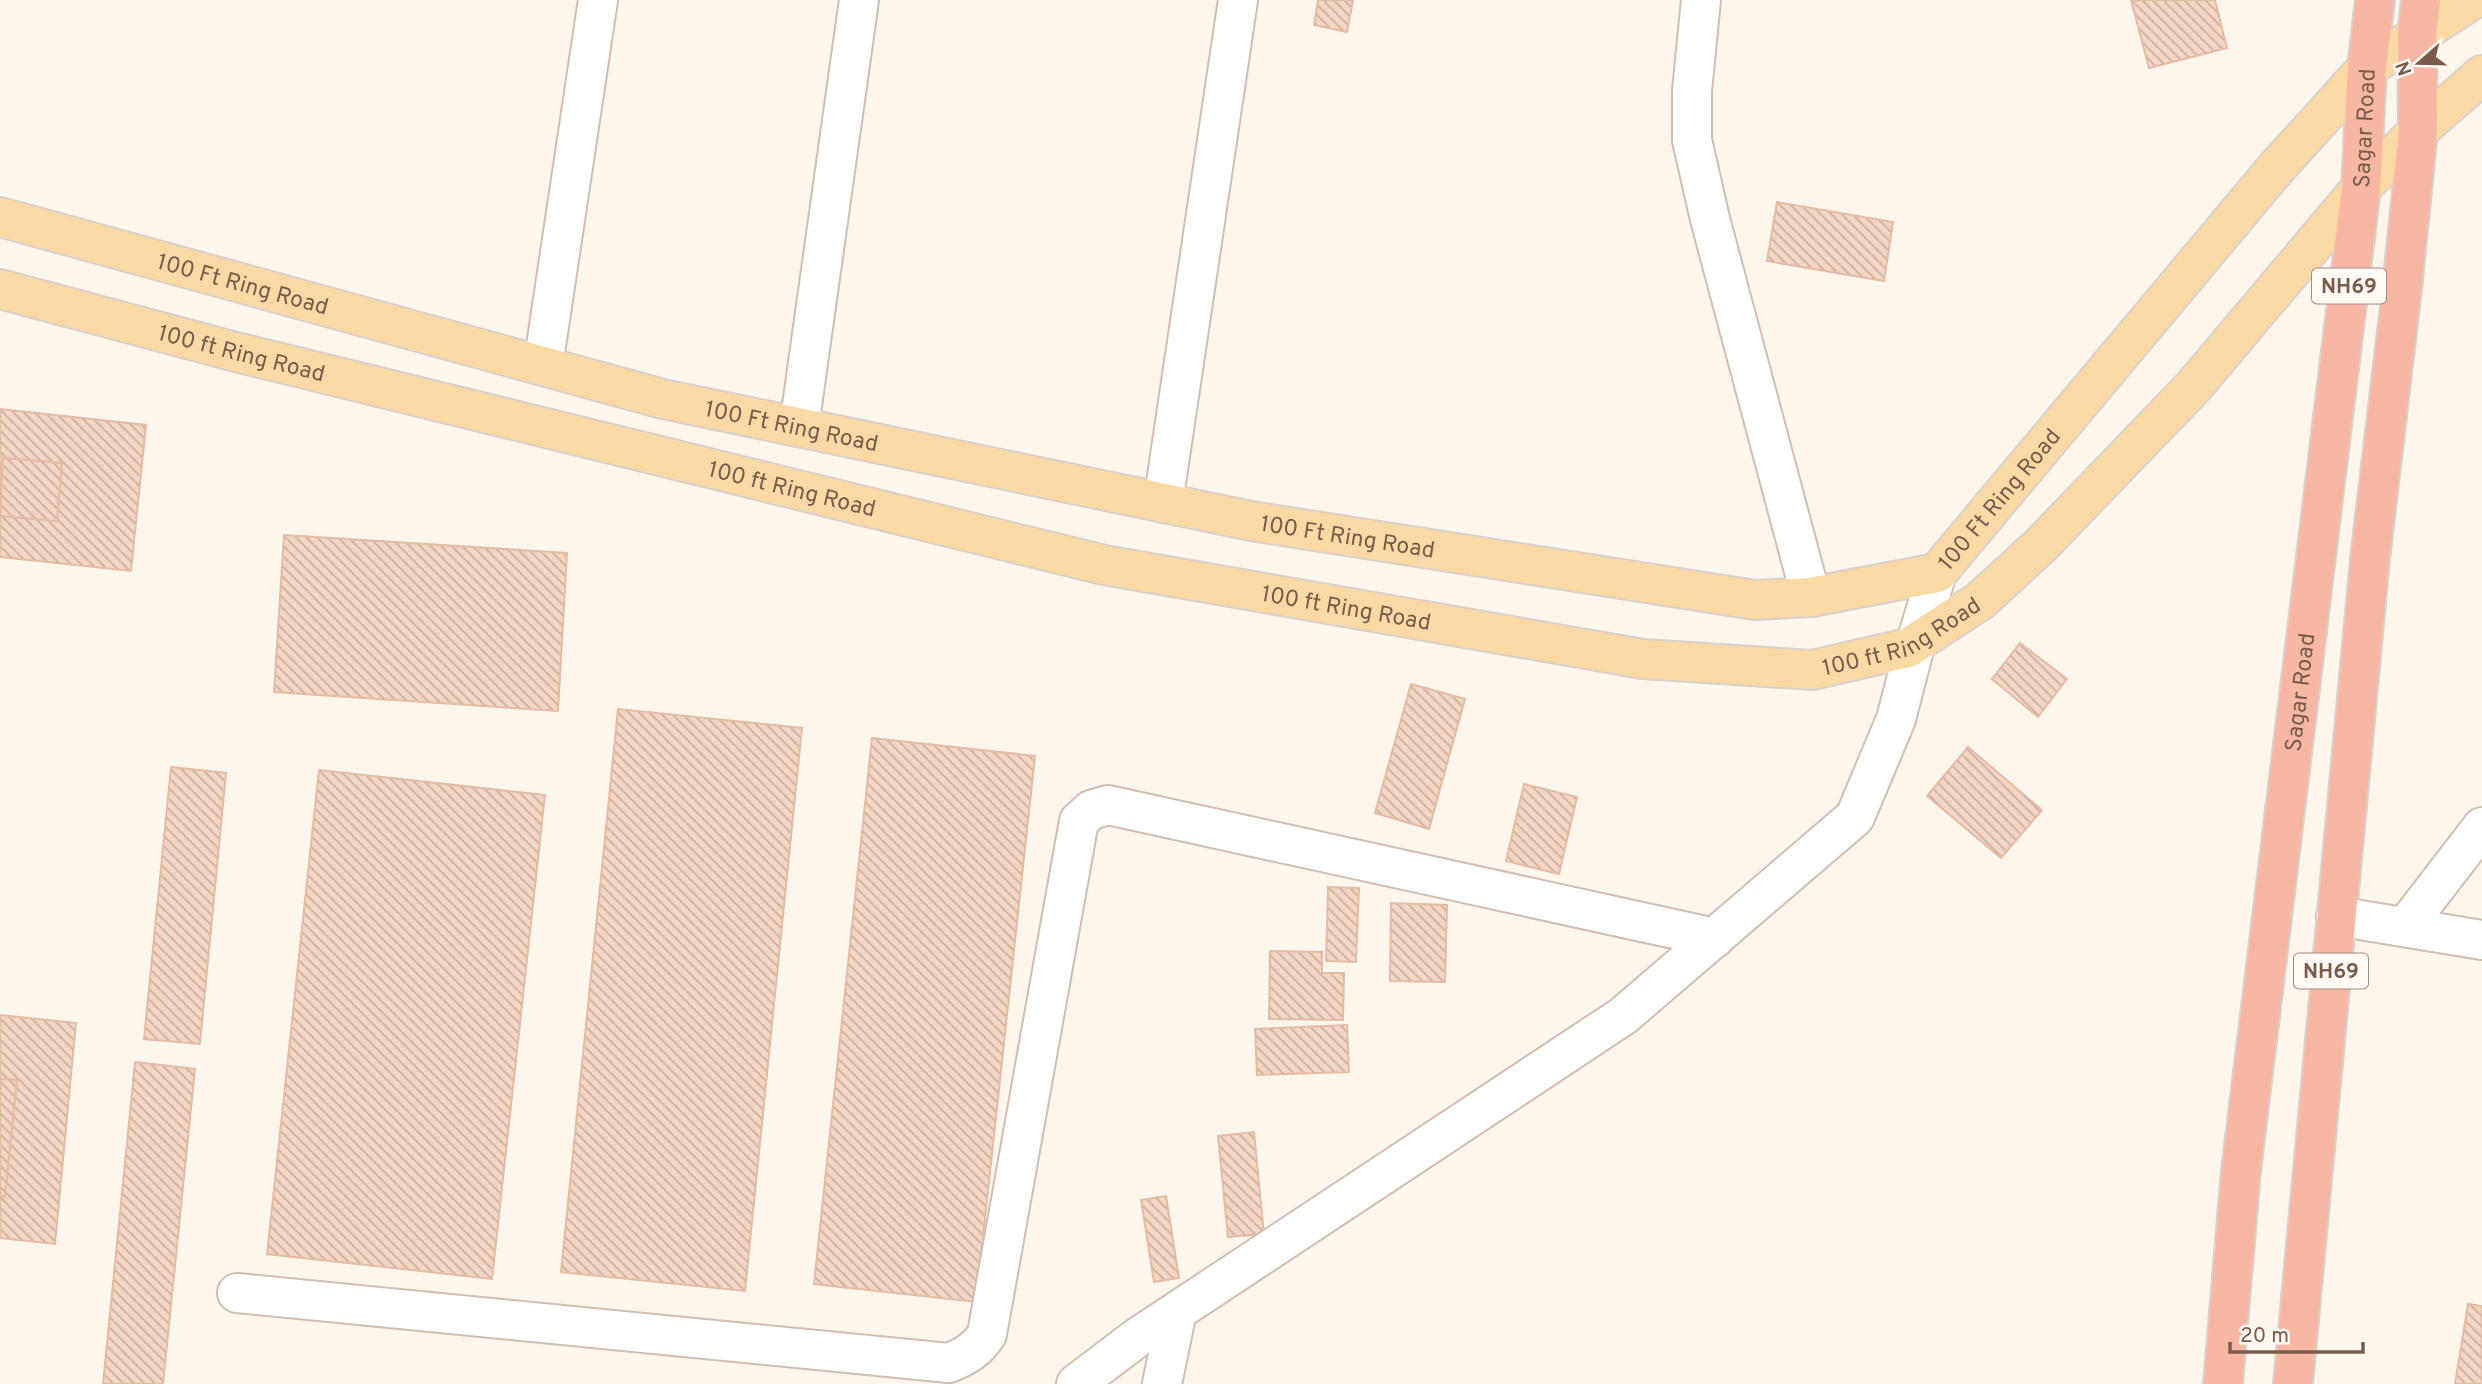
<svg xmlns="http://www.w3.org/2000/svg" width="2482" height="1384" viewBox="0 0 2482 1384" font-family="Overpass,sans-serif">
	<defs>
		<pattern id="building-back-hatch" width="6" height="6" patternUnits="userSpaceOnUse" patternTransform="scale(1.75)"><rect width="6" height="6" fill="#f3d5c3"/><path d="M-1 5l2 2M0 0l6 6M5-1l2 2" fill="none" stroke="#cab0a1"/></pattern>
	</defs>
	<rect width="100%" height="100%" fill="#fdf6ec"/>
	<path fill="url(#building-back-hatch)" stroke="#e6bba3" stroke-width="2" d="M1318 0H1353L1347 32 1314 25Z
		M2131 0H2215L2227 48 2149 68Z
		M1777 202 1893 222 1884 281 1767 261Z
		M0 409 146 425 131 571 0 557Z
		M3 458 62 463 57 521 0 516Z
		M284 535 567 553 558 711 274 692Z
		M2020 643 2067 679 2038 717 1992 679Z
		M1411 684 1465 699 1429 829 1375 813Z
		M618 709 802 728 745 1291 561 1272Z
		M872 738 1035 756 976 1302 814 1284Z
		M1968 747 2042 810 2001 858 1927 796Z
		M171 767 226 773 200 1044 144 1039Z
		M319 770 545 795 492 1279 267 1254Z
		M1524 784 1577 797 1559 874 1506 861Z
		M1328 887 1359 888 1356 962 1326 961Z
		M1391 903 1447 905 1445 982 1390 981Z
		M1270 951 1322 952V973H1344L1343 1020 1269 1019Z
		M0 1015 76 1023 55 1244 0 1238Z
		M1347 1025 1349 1072 1257 1075 1255 1029Z
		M135 1062 195 1069 163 1384H103Z
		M0 1079 17 1080 5 1197 0 1196Z
		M1254 1132 1264 1234 1228 1237 1218 1136Z
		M1166 1196 1179 1278 1154 1282 1141 1200Z
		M2468 1304 2482 1306V1384H2455Z"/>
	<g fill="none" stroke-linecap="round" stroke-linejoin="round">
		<defs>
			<path id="minor" d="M1701 0 1692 91V140L1710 219 1811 597
				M543 366 598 0
				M799 427 859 0
				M1163 503 1238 0
				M2336 916 2482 940
				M2405 927 2482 827
				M237 1293 949 1363C966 1356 977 1350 987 1334L1079 821 1091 810 1108 805 1715 938
				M1076 1384 1138 1337 1623 1016 1855 817 1896 719 1916 642 1937 573
				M1162 1384 1177 1311"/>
			<g id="major">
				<path id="s1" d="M0 217 663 399 1251 521 1755 600 1811 597 1937 573 2277 167 2367 68 2472 0"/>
				<path id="s2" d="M0 289 232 351 1104 565 1643 659 1812 670 1908 648 1980 601 2041 545 2194 386 2361 188 2418 131 2482 75"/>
			</g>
			<g id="highway">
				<path id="s3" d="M2223 1384 2241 1171 2361 188 2367 68 2375 0"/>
				<path d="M2293 1384 2370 559 2402 289 2418 131 2417 36 2421 0"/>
			</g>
		</defs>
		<use href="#minor" stroke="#d1beb0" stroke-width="42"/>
		<use href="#major" stroke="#dad1cd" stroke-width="42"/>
		<use href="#highway" stroke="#dad1cd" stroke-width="42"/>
		<use href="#minor" stroke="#fff" stroke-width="38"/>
		<use href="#major" stroke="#fbd9a5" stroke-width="38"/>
		<use href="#highway" stroke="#f7b7a3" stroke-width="38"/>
	</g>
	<g text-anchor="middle" stroke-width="7" stroke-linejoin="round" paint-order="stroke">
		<g fill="#fffaf3" stroke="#a28b7f" stroke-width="2">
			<rect x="2312" y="268.5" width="74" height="35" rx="5"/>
			<rect x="2294" y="953.5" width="74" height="35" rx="5"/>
		</g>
		<g font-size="21" font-weight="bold" fill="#7a5c4d">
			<text x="2349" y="293">NH69</text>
			<text x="2331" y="978">NH69</text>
		</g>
		<g font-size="23" fill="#7a5c4d" stroke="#fffaf3">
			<text dy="8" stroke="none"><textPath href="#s3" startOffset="1264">Sagar Road</textPath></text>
			<text dy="8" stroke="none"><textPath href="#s1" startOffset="252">100 Ft Ring Road</textPath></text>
			<text dy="8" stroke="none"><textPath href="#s2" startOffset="250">100 ft Ring Road</textPath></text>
			<text dy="8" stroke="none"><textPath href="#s1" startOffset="819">100 Ft Ring Road</textPath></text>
			<text dy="8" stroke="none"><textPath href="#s2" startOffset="817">100 ft Ring Road</textPath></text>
			<text dy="8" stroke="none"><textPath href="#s1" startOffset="2079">100 Ft Ring Road</textPath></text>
			<text dy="8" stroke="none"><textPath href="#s1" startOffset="1386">100 Ft Ring Road</textPath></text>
			<text dy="8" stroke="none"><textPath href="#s2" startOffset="1384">100 ft Ring Road</textPath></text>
			<text dy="8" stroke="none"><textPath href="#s2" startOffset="1951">100 ft Ring Road</textPath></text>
			<text dy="8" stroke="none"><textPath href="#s3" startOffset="696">Sagar Road</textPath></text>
		</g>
	</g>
	<g transform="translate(2419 63) rotate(250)" stroke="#fffaf3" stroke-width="5" paint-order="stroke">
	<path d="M0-5L12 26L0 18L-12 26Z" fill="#7a5c4d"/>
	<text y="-10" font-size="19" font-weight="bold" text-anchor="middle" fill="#7a5c4d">N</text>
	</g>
	<path d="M2230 1342v10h133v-10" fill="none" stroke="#7a5c4d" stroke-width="3.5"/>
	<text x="2240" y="1342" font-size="21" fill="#7a5c4d" stroke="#fffaf3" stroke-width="5" paint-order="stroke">20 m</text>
</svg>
